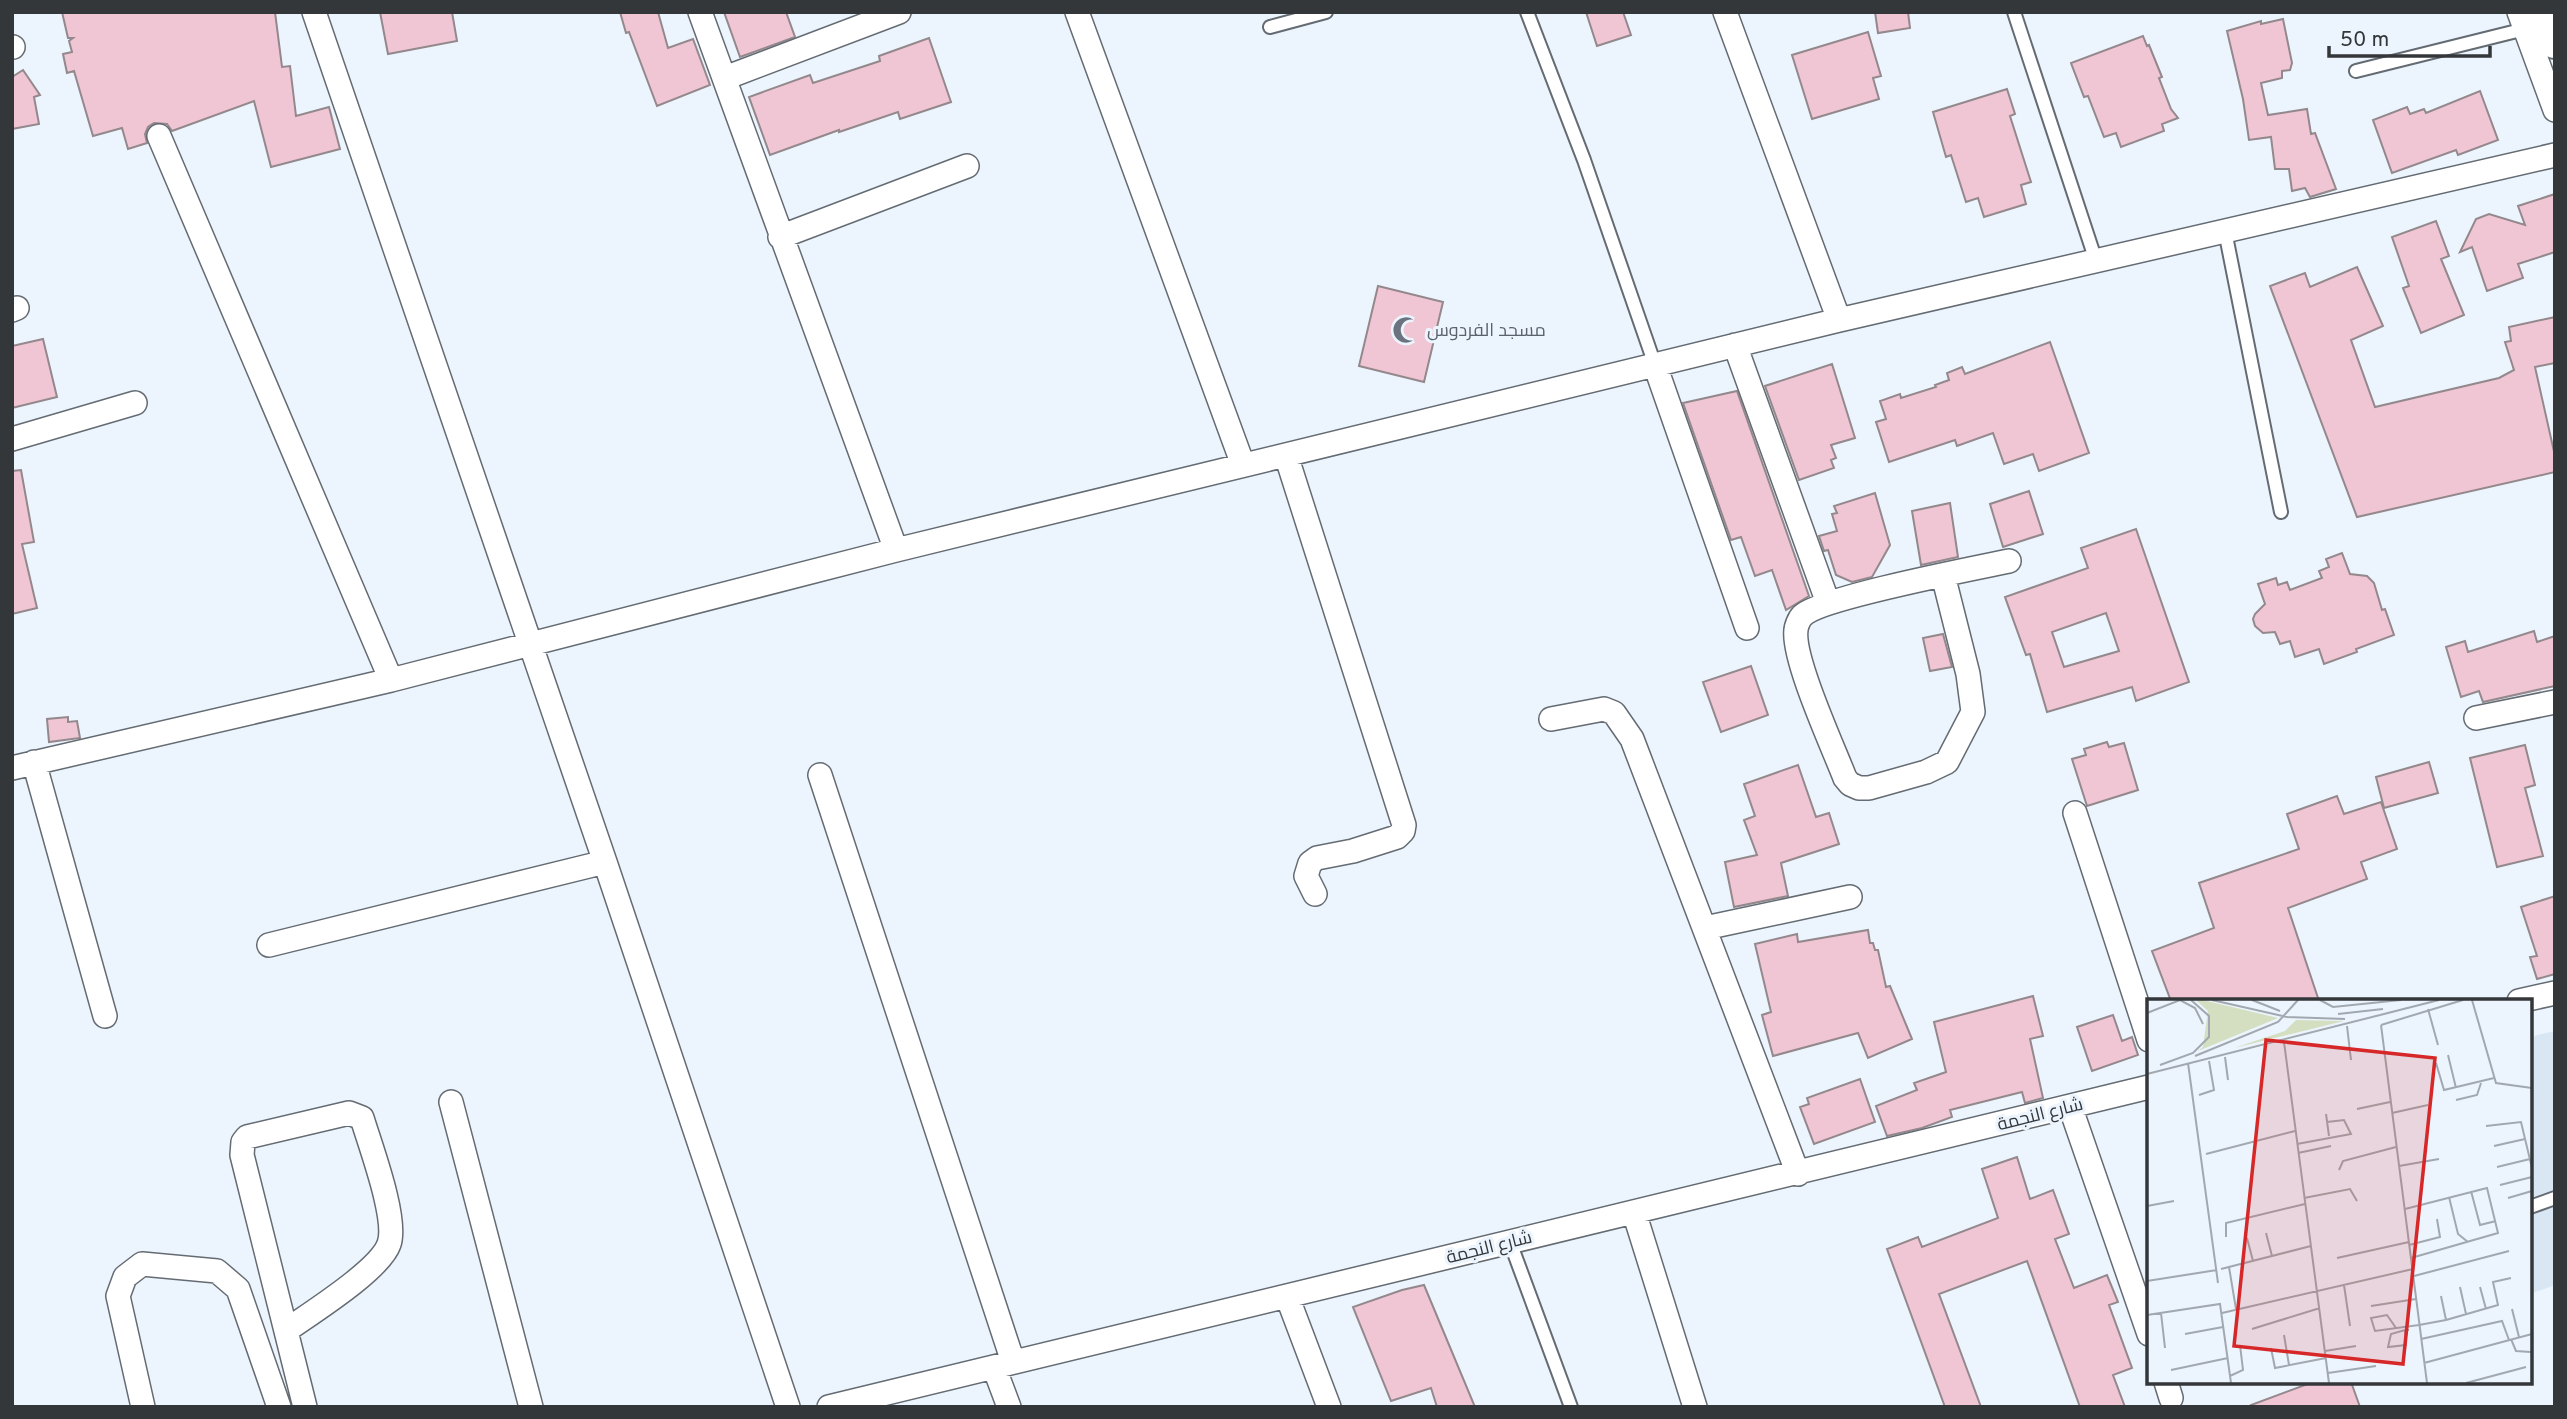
<svg xmlns="http://www.w3.org/2000/svg" width="2567" height="1419" viewBox="0 0 2567 1419" font-family="Overpass,Cairo,sans-serif">
	<rect width="100%" height="100%" fill="#ecf4fd"/>
	<path fill="#d9e6f3" d="M2555 1031V1285L2530 1294V1037Z"/>
	<path fill="#f0c6d4" stroke="#93888c" stroke-width="2" fill-rule="evenodd" d="M62 12H275L282 67 290 66 296 116 329 107 340 149 271 167 254 101 172 131 167 124 154 123 148 127 145 134 147 143 128 149 122 128 93 136 74 71 67 73 63 54 72 52 69 41 73 38H68Z
		M380 12H452L457 41 388 54Z
		M620 12H658L668 48 693 39 710 85 657 106 629 32 626 33Z
		M724 12H786L795 37 740 57Z
		M1586 12H1623L1631 35 1597 46Z
		M1875 12H1908L1910 28 1878 33Z
		M2283 19 2292 63 2290 70 2282 71V78L2261 83 2268 115 2307 109 2311 134 2315 133 2336 189 2310 197 2305 188 2292 191 2289 169H2275L2271 137 2249 140 2243 99 2227 31 2261 21V24Z
		M1868 32 1881 76 1873 78 1879 99 1812 119 1792 55Z
		M2143 36 2147 46 2149 45 2162 77 2159 78 2171 109 2178 118 2162 124 2164 131 2121 147 2116 133 2104 137 2088 96 2084 97 2071 63Z
		M929 38 951 102 900 119 898 112 839 132V130L770 155 749 97 810 75 813 83 880 61 879 56Z
		M23 70 40 95 34 97 39 124 12 129V77Z
		M2007 89 2015 114 2010 116 2031 182 2021 185 2026 204 1984 217 1978 198 1966 202 1951 155 1946 157 1933 112Z
		M2480 91 2498 140 2458 155 2456 150 2392 173 2373 120 2407 107 2410 114 2424 109 2426 113Z
		M2555 194V252L2518 264 2523 278 2487 291 2472 247 2460 252 2476 219 2489 214 2525 225 2518 206Z
		M2436 221 2449 256 2441 259 2464 315 2421 333 2403 288 2409 286 2392 237Z
		M2357 267 2383 326 2351 340 2375 407 2499 378 2514 370 2505 342 2511 341 2509 327 2555 317V363L2535 367 2555 456V472L2357 517 2270 286 2305 273 2310 287Z
		M1378 286 1443 302 1424 382 1359 366Z
		M43 339 57 397 12 408V346Z
		M2050 342 2089 453 2039 471 2033 454 2004 464 1993 433 1957 446 1955 440 1889 462 1876 422 1886 419 1880 401 1900 394 1901 398 1936 387 1935 385 1949 380 1947 373 1962 367 1965 374Z
		M1832 364 1855 438 1831 445 1836 458 1831 460 1834 468 1799 480 1765 386Z
		M1737 391 1809 596 1786 610 1772 570 1755 576 1741 537 1731 540 1683 403Z
		M21 470 34 542 22 544 37 608 12 614V471Z
		M2029 491 2043 534 2003 547 1990 504Z
		M1875 493 1890 545 1872 577 1852 582 1836 575 1828 550 1824 551 1819 536 1837 531 1832 514 1837 513 1834 506Z
		M1950 503 1958 557 1921 565 1912 511Z
		M2136 529 2189 682 2136 701 2132 687 2047 712 2030 654 2026 655 2005 597 2088 568 2081 548ZM2106 613 2119 651 2064 667 2052 632Z
		M2342 553 2350 574 2367 576 2374 583 2382 610 2385 609 2394 635 2356 649 2357 652 2324 664 2319 649 2295 657 2290 641 2280 644 2275 632 2263 633 2255 626 2253 619 2255 614 2265 604 2258 584 2276 578 2278 585 2287 582 2290 590 2322 578 2319 571 2329 567 2326 559Z
		M2534 631 2537 642 2555 636V686L2483 702 2479 691 2461 697 2446 647 2465 641 2468 652Z
		M1943 634 1952 667 1930 671 1923 638Z
		M1751 666 1768 715 1721 732 1703 682Z
		M68 717V722L77 721 80 738 49 742 47 719Z
		M2107 742 2109 747 2124 743 2138 790 2087 806 2072 759 2086 755 2084 749Z
		M2525 745 2535 785 2525 788 2543 856 2497 867 2470 758Z
		M2429 762 2438 793 2384 808 2376 777Z
		M1798 765 1816 817 1829 813 1839 844 1781 863 1788 896 1734 907 1725 862 1757 855 1744 820 1755 816 1744 784Z
		M2337 796 2344 814 2381 802 2397 849 2361 862 2367 879 2288 908 2319 1001H2171L2152 951 2214 928 2199 883 2299 849 2287 814Z
		M2555 896V974L2537 979 2530 957 2537 956 2521 907Z
		M1868 930 1870 943H1873L1875 950H1878L1886 987 1890 986 1912 1039 1868 1058 1858 1033 1773 1056 1762 1015 1771 1012 1755 944 1797 934 1798 942Z
		M2033 996 2043 1036 2030 1039 2043 1098 2025 1103 2022 1092 1950 1110 1952 1117 1922 1128 1887 1136 1876 1106 1917 1090 1914 1083 1946 1072 1934 1022Z
		M2113 1015 2122 1041 2132 1037 2138 1055 2092 1071 2077 1027Z
		M1860 1079 1875 1122 1814 1144 1800 1107 1809 1104 1807 1098Z
		M2017 1157 2030 1199 2053 1190 2069 1234 2055 1239 2074 1288 2107 1275 2118 1302 2109 1305 2132 1368 2113 1375 2125 1407H2080L2027 1261 1939 1294 1981 1407H1945L1887 1249 1918 1237 1922 1247 1998 1218 1982 1169Z
		M1424 1285 1475 1407H1437L1431 1388 1391 1401 1353 1307 1402 1290Z
		M2313 1382H2351L2360 1407H2252L2251 1405Z"/>
	<g fill="none" stroke-linecap="round" stroke-linejoin="round">
		<defs>
			<path id="service" d="M1527 12 1584 160 1655 365
				M2014 12 2096 261
				M1270 27 1326 12
				M2356 71 2525 29
				M2225 231 2281 512
				M2530 1207 2555 1198
				M1510 1242 1571 1407"/>
			<path id="minor" d="M314 12 605 862 788 1407
				M700 12 896 550
				M1077 12 1243 465
				M1725 12 1839 320
				M2519 12 2555 110
				M12 47H13
				M725 78 899 12
				M159 136 391 680
				M780 237 967 166
				M12 310 17 308
				M1735 345 1828 603
				M1655 365 1747 628
				M12 439 135 403
				M1286 455 1404 825 1403 831 1397 837 1353 851 1317 858 1310 863 1306 876 1315 894
				M1943 575 1968 674 1973 712 1947 762 1926 772 1869 788H1859L1850 784 1845 778C1833 747 1792 658 1796 630 1796 627 1799 619 1802 616 1819 598 1976 568 2009 561
				M2476 718 2555 702
				M1551 719 1604 709 1614 713 1632 739 1798 1174
				M34 762 105 1016
				M12 768 391 680 896 550 1839 320 2555 155
				M820 775 1013 1362
				M2075 813 2149 1040
				M1705 928 1850 897
				M269 945 605 862
				M2519 1001 2555 993
				M451 1102 531 1407
				M2070 1106 2149 1334
				M1634 1212 1695 1407
				M1287 1296 1329 1407
				M287 1330C311 1313 380 1270 389 1244 398 1219 370 1145 362 1118L349 1113 247 1137 243 1142 242 1155 305 1407
				M994 1367 1009 1407
				M2166 1382 2171 1398
				M143 1407 118 1296 125 1277 142 1264 217 1271 238 1289 279 1407
				M829 1407 2149 1087"/>
			<path id="trunk" d="M2545 12 2555 39"/>
		</defs>
		<use href="#service" stroke="#646b72" stroke-width="16"/>
		<use href="#minor" stroke="#646b72" stroke-width="26"/>
		<use href="#trunk" stroke="#646b72" stroke-width="42"/>
		<use href="#service" stroke="#fff" stroke-width="12"/>
		<use href="#minor" stroke="#fff" stroke-width="23"/>
		<use href="#trunk" stroke="#fff" stroke-width="38"/>
	</g>
	<defs>
		<symbol id="mosque-bare" viewBox="-9 -9 18 18"><path d="M3.5-4.9A6 6 0 1 0 3.5 4.9A5 5 0 1 1 3.5-4.9Z" fill="#6b7280" stroke="#ecf4fd" stroke-width="2.5" paint-order="stroke"/></symbol>
	</defs>
	<g fill-rule="evenodd">
		<use href="#mosque-bare" x="1387" y="311" width="38" height="38"/>
	</g>
	<g text-anchor="middle" stroke-width="6" stroke-linejoin="round" paint-order="stroke">
		<g font-size="18" fill="#5b616d" stroke="#ecf4fd" text-anchor="start">
			<text x="1427" y="336">مسجد الفردوس</text>
		</g>
		<g font-size="18" fill="#34373a" stroke="#ecf4fd">
			<text transform="translate(2040 1114) rotate(-14)" y="6">شارع النجمة</text>
			<text transform="translate(1489 1247) rotate(-14)" y="6">شارع النجمة</text>
		</g>
	</g>
	<g transform="translate(2147 999)">
		<rect width="385" height="385" fill="#ecf4fd"/>
		<path d="M49 1H56L131 19 51 52 56 48 61 12ZM149 21 197 22 87 49 138 32Z" fill="#d4dec1"/>
		<path fill="none" stroke="#a2a8af" stroke-width="2" d="M65 1 140 18 198 20M105 1 133 12M173 1 186 8 254 1M325 1 349 84 385 89M281 10 291 46M0 14 33 1 48 9 56 25M191 15 236 10M233 16 292 1M234 26 280 384M234 26 316 1M200 27 204 61M137 43 182 384M301 56 309 89M48 57 131 23 151 1M78 58 81 81M41 64 71 284M289 64 297 91 347 79M13 66 46 54 62 38V17L44 1M0 75 237 15M52 96 67 91 62 62M309 101 330 96 334 84M210 110 243 103M245 114 281 106M179 115 182 137M339 127 374 123 385 169M150 145 204 135 197 121 180 123M347 147 378 140M151 154 184 147M59 155 148 132M252 167 292 160M350 168 383 160M192 171 196 162 249 148M353 186 385 178M324 192 333 226 349 222M302 198 311 235 321 243M157 199 203 190 210 202M361 199 385 192M0 207 27 202M258 210 340 189 351 234 264 259M119 234 125 257M79 238V224L158 205M100 239 106 262M262 246 293 238 290 220M190 259 262 243M82 268 89 310M74 270 164 247M267 277 362 252M0 282 70 271M197 286 203 327M313 288 319 315M333 288 339 310M294 297 299 321M224 307 269 300M365 310 372 338M14 314 18 349M75 314 266 270M0 316 73 305 84 384M249 329 240 316 224 319 228 332 272 326 299 321 351 306 346 283 364 279M105 330 173 309M258 331 259 346 241 348 244 335 258 331H262M38 335 76 328M137 336 142 366M274 340 355 322 362 341M364 340 369 352 384 353M124 349 128 369 179 359M178 352 209 347M277 364 385 335M24 371 81 359M181 374 229 367M83 377 96 371 93 346M319 384 379 368"/>
		<path fill="#d62828" fill-opacity="0.15" stroke="#d62828" stroke-width="3.5" d="M119 41 288 59 256 365 87 347Z"/>
		<rect width="385" height="385" fill="none" stroke="#34373a" stroke-width="3.5"/>
	</g>
	<rect width="2567" height="1419" fill="none" stroke="#34373a" stroke-width="28"/>
	<path d="M2329 46v10h161v-10" fill="none" stroke="#34373a" stroke-width="3.5"/>
	<text x="2340" y="46" font-size="21" fill="#34373a" stroke="#ecf4fd" stroke-width="5" paint-order="stroke">50 m</text>
</svg>
